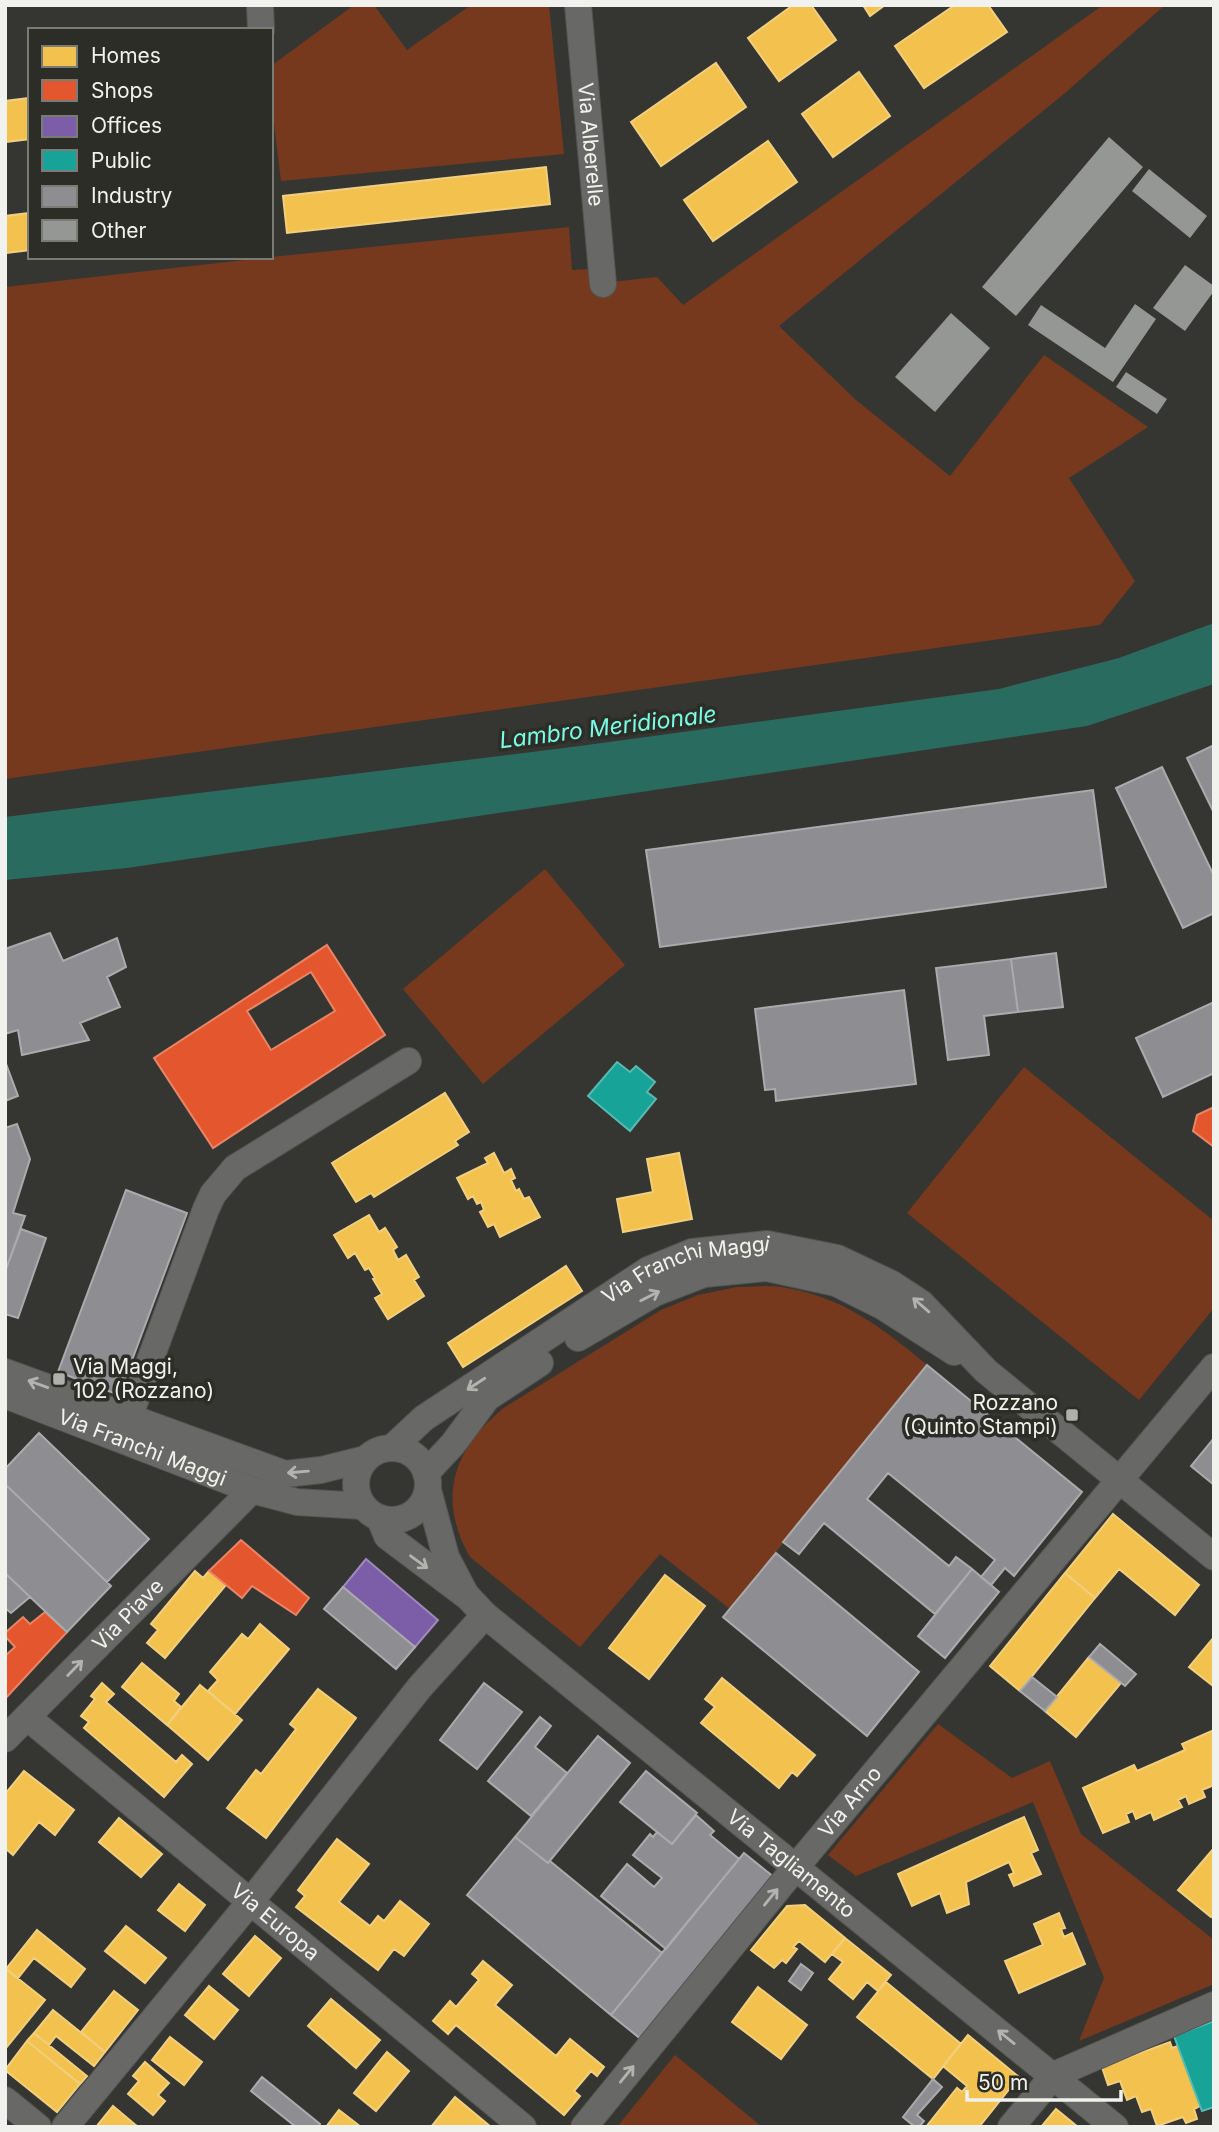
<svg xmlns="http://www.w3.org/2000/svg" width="1219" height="2132" viewBox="0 0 1219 2132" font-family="Inter,sans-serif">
	<rect width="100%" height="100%" fill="#353632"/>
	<path fill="#77391d" d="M354 5H374L407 50 471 5H549L564 154 281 181 271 99V66Z
		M1103 5H1165L1065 93 779 326 856 400 950 476 1044 355 1148 427 1069 478 1135 581 1100 625 5 779V287L271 257 569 227 572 270 591 269 611 282 657 277 683 305Z
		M545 869 625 965 483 1084 403 989Z
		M1024 1067 1214 1221V1308L1139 1400 907 1213Z
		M737 1287C751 1287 767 1285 781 1287 842 1296 881 1327 927 1365L730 1609 660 1554 580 1647 470 1557C436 1497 454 1448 505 1407L661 1310 698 1295Z
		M938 1724 1012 1778 1050 1761 1081 1834 1214 1940V1984L1079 2041 1104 1978 1033 1802 856 1876 828 1855Z
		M675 2055 762 2127H617Z"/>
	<path fill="#2a6b60" d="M1214 623V684L1087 726 127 868 5 880V817L572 747 999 689 1119 658Z"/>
	<path fill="#f2c14e" stroke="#f2cf7e" stroke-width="2" d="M793 5H811L836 40 779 81 748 38Z
		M863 5H885L870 16Z
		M955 5H988L1007 32 924 88 895 46Z
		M716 63 746 107 661 166 631 122Z
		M859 72 890 116 833 157 802 114Z
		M30 98V139L5 142V101Z
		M768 141 797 182 713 241 684 200Z
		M546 167 550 204 287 233 283 196Z
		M30 213V250L5 253V216Z
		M445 1093 469 1132 455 1141 458 1145 374 1197 371 1193 356 1202 332 1163Z
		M494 1153 504 1173 511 1169 515 1178 511 1180 516 1191 519 1189 524 1199 529 1197 540 1217 500 1237 494 1224 488 1227 480 1212 484 1210 481 1202 477 1204 473 1196 468 1199 457 1178 488 1163 485 1158Z
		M679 1153 692 1219 623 1232 617 1199 653 1192 647 1159Z
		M369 1215 379 1232 385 1228 397 1247 393 1250 398 1260 406 1255 419 1277 414 1280 424 1296 388 1319 375 1298 382 1294 373 1279 375 1278 369 1268 365 1270 355 1253 348 1258 334 1235Z
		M566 1266 582 1291 463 1367 448 1343Z
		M1113 1514 1199 1585 1175 1615 1119 1569 1095 1598 1065 1573Z
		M195 1571 203 1578 209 1571 226 1585 165 1658 147 1643 158 1630 151 1624Z
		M1065 1573 1095 1598 1020 1691 990 1666Z
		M665 1575 705 1606 649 1679 609 1648Z
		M260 1624 289 1649 235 1714 208 1691 218 1680 210 1672 242 1634 248 1639Z
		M1214 1637V1685L1213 1686 1189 1667Z
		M1089 1657 1121 1683 1076 1737 1045 1711Z
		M142 1663 179 1694 174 1701 181 1707 167 1725 122 1687Z
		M722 1678 815 1755 797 1776 792 1772 779 1788 701 1723 715 1707 705 1699Z
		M102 1683 114 1694 106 1702 176 1762 182 1755 192 1764 164 1797 84 1728 89 1722 81 1716 95 1699 91 1696Z
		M200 1685 242 1720 208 1760 167 1725Z
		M318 1689 356 1718 266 1838 227 1808 256 1770 261 1774 296 1729 290 1724Z
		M1214 1730V1785L1202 1790 1205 1797 1189 1804 1186 1796 1178 1800 1182 1807 1154 1820 1151 1812 1136 1819 1133 1811 1126 1814 1129 1822 1103 1833 1083 1788 1134 1765 1137 1771 1185 1750 1182 1744Z
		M24 1771 74 1810 55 1835 39 1822 13 1855 5 1848V1794Z
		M1024 1817 1038 1850 1031 1853 1041 1874 1014 1886 1009 1875 1014 1873 1009 1862 966 1882 969 1904 947 1913 940 1893 912 1906 898 1874Z
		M119 1818 162 1854 141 1877 99 1842Z
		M337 1839 369 1864 339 1902 370 1926 378 1916 384 1921 400 1901 429 1924 404 1956 394 1949 378 1970 296 1907 305 1896 298 1890Z
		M1214 1848V1913L1211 1917 1178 1890Z
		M179 1884 205 1905 185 1931 158 1910Z
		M805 1905 845 1938 825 1962 799 1941 793 1947 797 1949 786 1963 782 1960 774 1968 751 1950 787 1906Z
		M1059 1913 1065 1928 1061 1929 1064 1937 1072 1933 1085 1964 1019 1993 1005 1961 1043 1945 1034 1924Z
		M126 1926 166 1958 145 1983 105 1951Z
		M37 1930 85 1969 71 1987 34 1958 18 1978 6 1969Z
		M255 1936 281 1958 249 1996 223 1974Z
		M845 1938 891 1975 878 1991 867 1982 853 1999 829 1979 843 1962 832 1954Z
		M483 1961 512 1985 495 2005 556 2056 570 2039 604 2067 597 2076 591 2071 574 2091 580 2096 564 2115 456 2025 448 2034 433 2021 450 2001 456 2007 479 1980 472 1974Z
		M6 1969 45 2000 6 2048 5 2047Z
		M886 1982 961 2044 933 2079 857 2017Z
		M209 1986 238 2010 214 2039 185 2015Z
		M758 1987 807 2025 781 2059 732 2022Z
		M114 1991 138 2010 105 2052 81 2032Z
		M331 1999 380 2040 356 2068 308 2026Z
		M53 2010 105 2052 94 2066 56 2036 49 2045 34 2033Z
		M34 2033 87 2076 80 2084 27 2041Z
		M968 2035 1019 2077 979 2127H926L957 2088 962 2092 967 2086 943 2066Z
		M170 2037 202 2062 184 2085 152 2060Z
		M27 2041 80 2084 57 2112 5 2070Z
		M1170 2042 1172 2048 1178 2046 1200 2106 1194 2109 1197 2119 1186 2123 1183 2117 1157 2126 1151 2109 1142 2112 1136 2096 1127 2100 1120 2081 1108 2085 1102 2067Z
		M387 2052 409 2071 376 2111 354 2093Z
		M145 2062 169 2083 158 2095 165 2101 153 2115 128 2094 139 2081 133 2076Z
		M455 2097 491 2127H431Z
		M113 2106 138 2127H96Z
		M1056 2109 1078 2127H1041Z
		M339 2110 361 2127H326Z"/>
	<path fill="#e4572e" stroke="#e88567" stroke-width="2" fill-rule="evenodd" d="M327 945 385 1035 213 1148 154 1058ZM311 972 335 1011 271 1050 247 1011Z
		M1214 1107V1147L1193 1131 1197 1115Z
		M241 1540 309 1598 296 1615 252 1586 242 1598 209 1571Z
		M45 1612 67 1632 5 1699V1656L15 1647 5 1636V1633L23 1617 30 1624Z"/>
	<path fill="#7b5ea7" stroke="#9e8abc" stroke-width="2" d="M366 1559 438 1620 415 1647 343 1587Z"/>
	<path fill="#17a398" stroke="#58bab2" stroke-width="2" d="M617 1062 630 1072 636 1066 655 1082 647 1092 656 1099 630 1131 588 1096Z
		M1214 2021V2107L1202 2111 1174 2036Z"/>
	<path fill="#8d8d92" stroke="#ababad" stroke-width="2" d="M1214 745V813L1187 758Z
		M1162 767 1214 876V913L1183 928 1116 788Z
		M1093 790 1106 887 660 947 646 850Z
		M50 933 63 961 117 938 126 967 107 977 120 1007 80 1023 89 1040 22 1055 18 1030 5 1034V949Z
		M1056 953 1063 1007 1018 1012 1011 959Z
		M1011 959 1018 1012 984 1016 989 1055 948 1060 936 968Z
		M904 990 916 1084 776 1101 775 1089 765 1090 755 1009Z
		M1214 1002V1073L1163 1097 1136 1038Z
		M5 1061 18 1096 5 1101Z
		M17 1124 30 1159 13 1213 25 1216 5 1272V1128Z
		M126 1190 187 1213 119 1395 58 1372Z
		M21 1229 46 1238 18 1318 5 1314V1272Z
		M927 1365 1082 1492 1014 1576 1005 1568 991 1585 981 1577 995 1560 888 1473 867 1499 949 1566 956 1557 972 1569 935 1614 824 1523 799 1554 783 1542Z
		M39 1433 149 1539 107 1582 5 1484V1469Z
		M1214 1438V1485L1191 1466Z
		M5 1484 111 1586 67 1632 5 1573Z
		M776 1553 919 1672 867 1736 723 1617Z
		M972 1569 999 1592 945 1658 918 1636Z
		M5 1573 30 1597 11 1613 5 1608Z
		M343 1587 415 1647 396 1669 324 1609Z
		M1100 1644 1136 1674 1125 1686 1089 1657Z
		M1032 1677 1057 1697 1045 1711 1020 1691Z
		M484 1683 522 1712 477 1769 440 1740Z
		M540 1717 551 1726 535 1747 567 1773 531 1816 488 1781Z
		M598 1736 630 1763 548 1863 515 1837Z
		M646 1771 697 1813 672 1844 620 1802Z
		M696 1815 714 1831 710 1835 739 1859 666 1949 601 1896 627 1864 654 1887 662 1878 633 1855 650 1834 653 1837 657 1832 672 1844Z
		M515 1837 548 1863 550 1861 662 1953 611 2015 467 1895Z
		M744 1853 775 1878 642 2040 611 2015Z
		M801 1964 813 1973 801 1990 789 1981Z
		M262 2077 320 2124 318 2127H296L251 2091Z
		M933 2079 942 2087 917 2115 924 2121 919 2127H915L903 2117Z"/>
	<path fill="#959794" d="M1109 137 1143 167 1016 316 982 287Z
		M1149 169 1207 216 1190 238 1132 191Z
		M1185 265 1214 286V291L1185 331 1153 308Z
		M1135 304 1156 319 1113 382 1028 325 1041 305 1105 348Z
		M951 313 990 348 935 412 895 377Z
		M1126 372 1167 399 1157 414 1116 387Z"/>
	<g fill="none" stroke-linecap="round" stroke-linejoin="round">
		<defs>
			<g id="minor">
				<path d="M260 5 261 30"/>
				<path id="s1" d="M578 5 603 284"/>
				<path d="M578 1338 655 1293 704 1274 767 1268 836 1283 882 1306 954 1352"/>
				<path d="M5 1372 285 1474 321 1470 365 1459"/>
				<path id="s2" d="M5 1395 252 1490 297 1502 363 1506"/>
				<path d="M121 1439 206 1209 213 1194 235 1168 408 1061"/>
				<path id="s3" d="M394 1446 424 1418 648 1270 692 1252 767 1244 837 1258 892 1284 921 1303 986 1371 1214 1557"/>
				<circle cx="392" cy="1484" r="36"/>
				<path d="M426 1473 453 1444 487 1398 540 1363"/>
				<path d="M428 1490 446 1557 465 1593"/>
				<path id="s4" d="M380 1519 387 1536 468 1597 485 1615 1115 2127"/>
				<path id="s5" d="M27 1717 523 2127"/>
				<path id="s6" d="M5 1739 252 1490"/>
				<path d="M5 2100 38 2127"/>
				<path d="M65 2127 251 1901 420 1687 485 1615"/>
				<path id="s7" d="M584 2127 795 1868 1214 1367"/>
				<path d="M1011 2127 1054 2075 1214 2005"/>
			</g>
		</defs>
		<use href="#minor" stroke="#535451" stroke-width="28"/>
		<use href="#minor" stroke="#686966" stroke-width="26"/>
	</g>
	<defs><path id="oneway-shaft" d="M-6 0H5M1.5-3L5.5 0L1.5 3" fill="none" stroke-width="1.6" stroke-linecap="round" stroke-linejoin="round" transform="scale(1.75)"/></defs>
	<g stroke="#b3b4b0">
		<use href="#oneway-shaft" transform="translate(650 1296) rotate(-27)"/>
		<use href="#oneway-shaft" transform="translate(921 1305) rotate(-139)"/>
		<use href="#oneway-shaft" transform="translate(38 1384) rotate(-160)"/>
		<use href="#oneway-shaft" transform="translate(476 1384) rotate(147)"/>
		<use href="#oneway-shaft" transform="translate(298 1472) rotate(175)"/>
		<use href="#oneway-shaft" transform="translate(419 1562) rotate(36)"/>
		<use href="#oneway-shaft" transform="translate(75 1668) rotate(-46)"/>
		<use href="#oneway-shaft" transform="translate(771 1897) rotate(-51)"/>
		<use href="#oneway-shaft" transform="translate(1006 2037) rotate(-141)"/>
		<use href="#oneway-shaft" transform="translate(627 2074) rotate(-51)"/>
	</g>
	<g fill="#afb0ac" stroke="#2c2d27" stroke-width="2.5">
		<rect x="52" y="1372" width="14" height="14" rx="3.5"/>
		<rect x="1065" y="1408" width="14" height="14" rx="3.5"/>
	</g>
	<g text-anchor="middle" stroke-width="7" stroke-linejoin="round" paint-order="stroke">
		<g font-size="21" fill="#f1f1ed" stroke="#2c2d27">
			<text dy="7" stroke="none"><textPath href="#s1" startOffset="140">Via Alberelle</textPath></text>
			<text dy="7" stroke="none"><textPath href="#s3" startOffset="346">Via Franchi Maggi</textPath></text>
			<text dy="7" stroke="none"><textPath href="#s2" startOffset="147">Via Franchi Maggi</textPath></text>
			<text dy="7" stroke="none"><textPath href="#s6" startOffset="175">Via Piave</textPath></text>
			<text dy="7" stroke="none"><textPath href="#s7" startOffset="420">Via Arno</textPath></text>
			<text dy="7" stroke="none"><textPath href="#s4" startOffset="539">Via Tagliamento</textPath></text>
			<text dy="7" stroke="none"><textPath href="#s5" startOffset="322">Via Europa</textPath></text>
		</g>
		<g font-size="21" fill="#f1f1ed" stroke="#2c2d27" text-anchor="start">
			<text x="73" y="1374">Via Maggi,<tspan x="73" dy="24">102 (Rozzano)</tspan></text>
			<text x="1058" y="1410" text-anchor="end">Rozzano<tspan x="1058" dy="24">(Quinto Stampi)</tspan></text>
		</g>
		<g font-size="23" font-style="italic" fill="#7afde4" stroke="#2c2d27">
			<text transform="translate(608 727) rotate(-7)" y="8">Lambro Meridionale</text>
		</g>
	</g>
	<rect width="1219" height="2132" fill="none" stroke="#f1f1ed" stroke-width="14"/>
	<rect x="28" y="28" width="245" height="231" fill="#2c2d27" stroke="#7b7b76" stroke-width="2"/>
	<rect x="42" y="46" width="35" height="21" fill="#f2c14e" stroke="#7b7b76" stroke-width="2"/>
	<text x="91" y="63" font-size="21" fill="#f1f1ed">Homes</text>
	<rect x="42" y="80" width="35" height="21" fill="#e4572e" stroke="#7b7b76" stroke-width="2"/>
	<text x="91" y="98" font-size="21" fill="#f1f1ed">Shops</text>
	<rect x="42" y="116" width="35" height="21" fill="#7b5ea7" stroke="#7b7b76" stroke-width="2"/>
	<text x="91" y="133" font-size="21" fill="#f1f1ed">Offices</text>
	<rect x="42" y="150" width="35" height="21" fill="#17a398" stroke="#7b7b76" stroke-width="2"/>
	<text x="91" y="168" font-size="21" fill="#f1f1ed">Public</text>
	<rect x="42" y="186" width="35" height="21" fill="#8d8d92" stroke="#7b7b76" stroke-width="2"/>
	<text x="91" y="203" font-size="21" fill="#f1f1ed">Industry</text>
	<rect x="42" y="220" width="35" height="21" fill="#959794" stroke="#7b7b76" stroke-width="2"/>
	<text x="91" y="238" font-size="21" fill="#f1f1ed">Other</text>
	<path d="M967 2090v10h154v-10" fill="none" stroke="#f1f1ed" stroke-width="3.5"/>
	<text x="978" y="2090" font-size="21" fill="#f1f1ed" stroke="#2c2d27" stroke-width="5" paint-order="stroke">50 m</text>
</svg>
